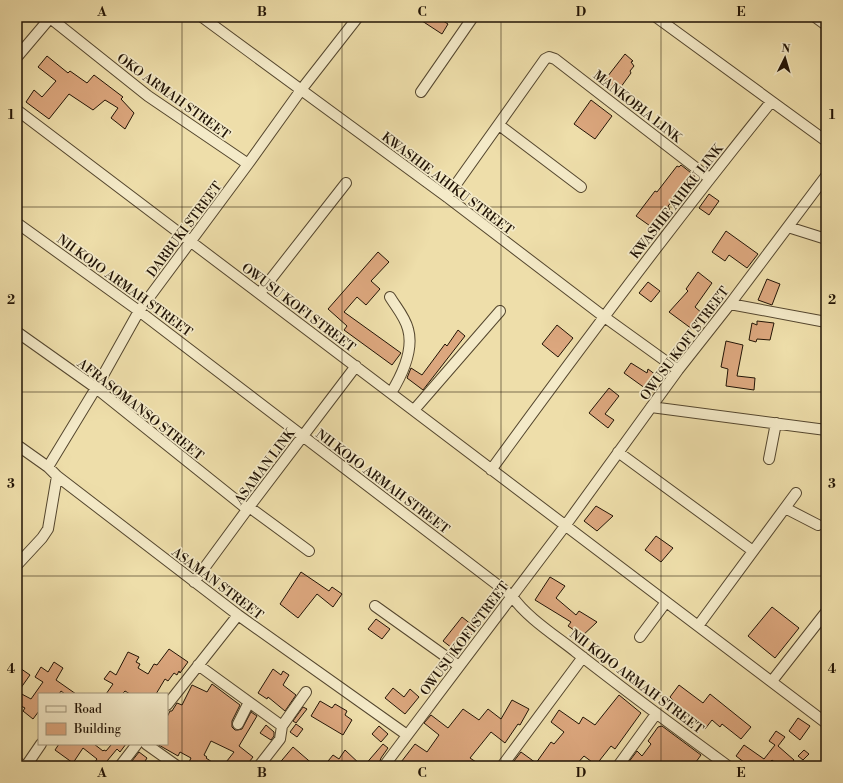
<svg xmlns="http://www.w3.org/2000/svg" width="843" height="783" viewBox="0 0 843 783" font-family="'Libre Bodoni',serif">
	<rect width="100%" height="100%" fill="#eedeaa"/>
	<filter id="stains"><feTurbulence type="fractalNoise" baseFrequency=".005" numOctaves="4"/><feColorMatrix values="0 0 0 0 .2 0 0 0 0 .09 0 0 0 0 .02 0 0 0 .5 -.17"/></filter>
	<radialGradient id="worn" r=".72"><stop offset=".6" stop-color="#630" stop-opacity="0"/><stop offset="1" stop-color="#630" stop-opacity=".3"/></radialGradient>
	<path fill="#dca77e" stroke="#211305" d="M416 17H437L448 24 442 34Z
		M625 54 633 61 631 62 634 66 630 71 631 73 618 91 604 81Z
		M47 56 68 73 70 71 87 83 94 75 123 97 121 99 134 113 125 129 111 118 118 108 105 100 93 110 69 94 49 119 26 102 34 90 42 97 56 81 38 67Z
		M591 100 612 116 595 139 574 124Z
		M681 165 695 176 678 198 676 197 668 206 670 210 664 219 661 217 653 228 636 216 655 191 657 192 677 166 679 167Z
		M709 194 719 201 709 215 699 208Z
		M726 231 758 254 747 268 729 255 725 261 712 252Z
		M378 252 389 262 371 281 380 289 366 305 357 297 344 312 401 353 392 365 344 330 347 326 328 309Z
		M698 272 712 283 695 307 703 314 692 329 669 312 688 291 686 289Z
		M767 279 780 284 772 305 758 300Z
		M648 282 660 291 651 302 639 293Z
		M757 321 774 323 770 340 757 339 756 342 749 340 752 323 757 325Z
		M557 325 573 338 558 357 542 344Z
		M458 330 465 336 423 390 407 378 411 368 422 375 445 344 447 346Z
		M726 341 743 345 737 376 755 378 754 390 726 386 728 369 721 367Z
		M631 363 647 373 648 369 656 375 650 383 654 385 649 391 624 373Z
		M609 388 619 396 605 414 614 420 608 428 589 413Z
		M596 506 613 516 597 531 584 521Z
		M656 536 673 548 661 562 645 550Z
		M301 572 329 591 332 587 342 594 333 607 317 594 298 618 280 604Z
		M550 577 565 586 556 598 576 615 579 611 597 622 580 638 572 634 574 630 568 626 571 622 535 600Z
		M772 607 799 628 775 658 748 636Z
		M462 617 477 629 472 635 467 632 452 648 443 641Z
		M376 619 390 629 382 639 368 629Z
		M169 649 188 662 180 673 179 671 177 675 174 673 168 681 165 679 156 694H130L125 691 122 694H106L113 684 104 679 110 671 116 675 128 652 139 657 136 662 140 664 138 668 148 674 154 664 157 665Z
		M54 662 63 668 56 680 76 694H65L61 691 59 694H39V711L33 719 23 711 25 708 17 704V666L30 675 18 692 31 699 43 682 35 677 41 667 48 672Z
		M273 669 281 675 283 671 289 675 283 685 296 695 285 711 268 697 267 699 258 693Z
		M212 684 240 705 232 721V727L235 730H238L242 729 251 712 257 716 239 746 253 757 246 766H223L234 752 211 741 204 755 207 757 206 758 212 762 210 766H187L191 758 180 752 178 756 157 744H167V717L170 711H172L177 703 182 705 192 685 207 692Z
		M679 685 703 703 710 694 751 727 741 739 722 724 720 727 712 720 705 729 684 712 683 713 672 704 674 701 670 697Z
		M393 688 404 697 410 689 419 697 405 714 385 698Z
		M619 695 641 713 615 749 611 746 596 765 584 756 575 766H510L521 752 536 763 551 742 554 744 564 732 551 722 559 710 579 724 583 717 595 725Z
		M512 700 529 709 520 725 518 724 505 743 491 732 470 758 482 766H398L415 744 427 752 439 735 424 723 431 715 448 728 463 709 479 720 488 709 501 719Z
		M320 701 332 708 335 704 347 711 345 715 352 720 343 735 311 716Z
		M303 707 307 709 296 723 293 721Z
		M798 718 810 726 800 740 789 731Z
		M296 724 303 729 297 737 290 732Z
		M266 725 274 732V736L271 740 260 733Z
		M379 726 388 734 381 742 372 734Z
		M662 726 701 755 693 766H632L628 763 637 751 642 756 651 744 648 741 658 727Z
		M776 731 785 737 778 746 794 760 789 766H779L772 760 769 763 774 766H758L754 763 752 766H749L736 756 744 745 764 759 775 745 769 741Z
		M59 744H94L103 751 104 750 106 751 111 745 110 744H126L120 752 117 749 107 761 113 766H92L97 759 83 748 73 763 55 750Z
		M383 744 388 748 381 758 378 766H364Z
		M293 747 315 766H277Z
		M345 750 362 766H324L333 755 339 759Z
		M804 750 809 754 803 760 798 756Z
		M139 752 147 758 142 766H128Z"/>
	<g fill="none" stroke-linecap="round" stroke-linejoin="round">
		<defs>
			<path id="minor" d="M49 17 148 96 248 164
				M202 17 447 197 603 316 678 370
				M656 17 826 141
				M815 17 826 25
				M17 57 50 18
				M421 92 473 17
				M17 110 826 723
				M499 125 581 187
				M447 197 545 59 549 57 555 59 709 178
				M17 223 139 311 512 596C526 617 556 636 576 652 626 691 677 729 728 766
				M788 227 826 239
				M260 293 346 183
				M390 297C396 307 405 317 408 329 414 350 402 375 391 393
				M730 304 826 322
				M17 332 96 388 247 509
				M651 407 826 430
				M414 410 500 311
				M17 445 48 467 57 476 238 615 407 735
				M618 452 753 551
				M769 459 776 423
				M48 467 96 388 139 311 248 164 301 90 358 17
				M491 470C582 345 674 222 771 102
				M249 507 309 551
				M785 508 818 525
				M17 565 42 538 48 529 57 476
				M194 582 249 507 356 366
				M375 606 459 666
				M698 626 796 493
				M640 637 666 602
				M198 665 282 726 280 739 259 766
				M772 681 826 612
				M167 705 238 615
				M238 724 249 702
				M282 726 306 692
				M146 744 177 766
				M17 762 23 766
				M26 766 41 744
				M120 766 137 744
				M384 766 565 526 678 370 730 304 826 176
				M502 766 583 657
				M618 766 656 714"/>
		</defs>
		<use href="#minor" stroke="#54462e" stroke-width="12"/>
		<use href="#minor" stroke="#f4eac8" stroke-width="10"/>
	</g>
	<path fill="none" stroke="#211305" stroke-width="1" stroke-opacity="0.55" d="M182 17V766M342 17V766M501 17V766M661 17V766M17 207H826M17 392H826M17 576H826"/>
	<g text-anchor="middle" stroke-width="3.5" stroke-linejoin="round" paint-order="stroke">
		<g font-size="13" fill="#211305" stroke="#f4eac8">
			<text transform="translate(174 96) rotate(36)" y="5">OKO ARMAH STREET</text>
			<text transform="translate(638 106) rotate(38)" y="5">MANKOBIA LINK</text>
			<text transform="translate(448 183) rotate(37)" y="5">KWASHIE AHIKU STREET</text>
			<text transform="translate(676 201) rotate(-52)" y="5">KWASHIE AHIKU LINK</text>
			<text transform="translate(184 229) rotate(-53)" y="5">DARBUKI STREET</text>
			<text transform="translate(125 285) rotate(36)" y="5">NII KOJO ARMAH STREET</text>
			<text transform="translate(299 307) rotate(37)" y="5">OWUSU KOFI STREET</text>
			<text transform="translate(684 343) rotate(-53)" y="5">OWUSU KOFI STREET</text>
			<text transform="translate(141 409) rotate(38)" y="5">AFRASOMANSO STREET</text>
			<text transform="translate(264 466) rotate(-53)" y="5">ASAMAN LINK</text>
			<text transform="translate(383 481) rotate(37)" y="5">NII KOJO ARMAH STREET</text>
			<text transform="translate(218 583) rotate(37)" y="5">ASAMAN STREET</text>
			<text transform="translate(464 638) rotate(-53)" y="5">OWUSU KOFI STREET</text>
			<text transform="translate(637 681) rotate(37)" y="5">NII KOJO ARMAH STREET</text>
		</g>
	</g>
	<rect width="843" height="783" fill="none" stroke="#eedeaa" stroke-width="44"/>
	<rect x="38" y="693" width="130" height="52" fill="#f4eac8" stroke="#a0947a"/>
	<rect x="46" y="706" width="20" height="6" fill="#f4eac8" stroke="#a0947a"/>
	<text x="74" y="713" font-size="12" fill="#211305">Road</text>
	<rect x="46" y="723" width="20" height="12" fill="#dca77e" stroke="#a0947a"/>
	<text x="74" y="733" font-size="12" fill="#211305">Building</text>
	<g transform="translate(785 58) rotate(5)" stroke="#f4eac8" stroke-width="3" paint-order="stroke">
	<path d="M0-3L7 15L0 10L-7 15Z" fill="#211305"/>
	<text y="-6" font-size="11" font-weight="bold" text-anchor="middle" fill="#211305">N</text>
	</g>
	<rect x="22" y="22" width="799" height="739" fill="none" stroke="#211305" stroke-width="1.5"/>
	<g font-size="13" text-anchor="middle" font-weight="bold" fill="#211305">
		<text x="102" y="16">A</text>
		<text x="262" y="16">B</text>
		<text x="422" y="16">C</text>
		<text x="581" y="16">D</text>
		<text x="741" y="16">E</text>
		<text x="11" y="119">1</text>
		<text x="832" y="119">1</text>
		<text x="11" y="304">2</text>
		<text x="832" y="304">2</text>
		<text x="11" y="488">3</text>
		<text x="832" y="488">3</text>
		<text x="11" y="673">4</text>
		<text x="832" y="673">4</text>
		<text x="102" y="777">A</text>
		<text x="262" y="777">B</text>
		<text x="422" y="777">C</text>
		<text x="581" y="777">D</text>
		<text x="741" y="777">E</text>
	</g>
	<rect width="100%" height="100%" filter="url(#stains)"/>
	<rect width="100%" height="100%" fill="url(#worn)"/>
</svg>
